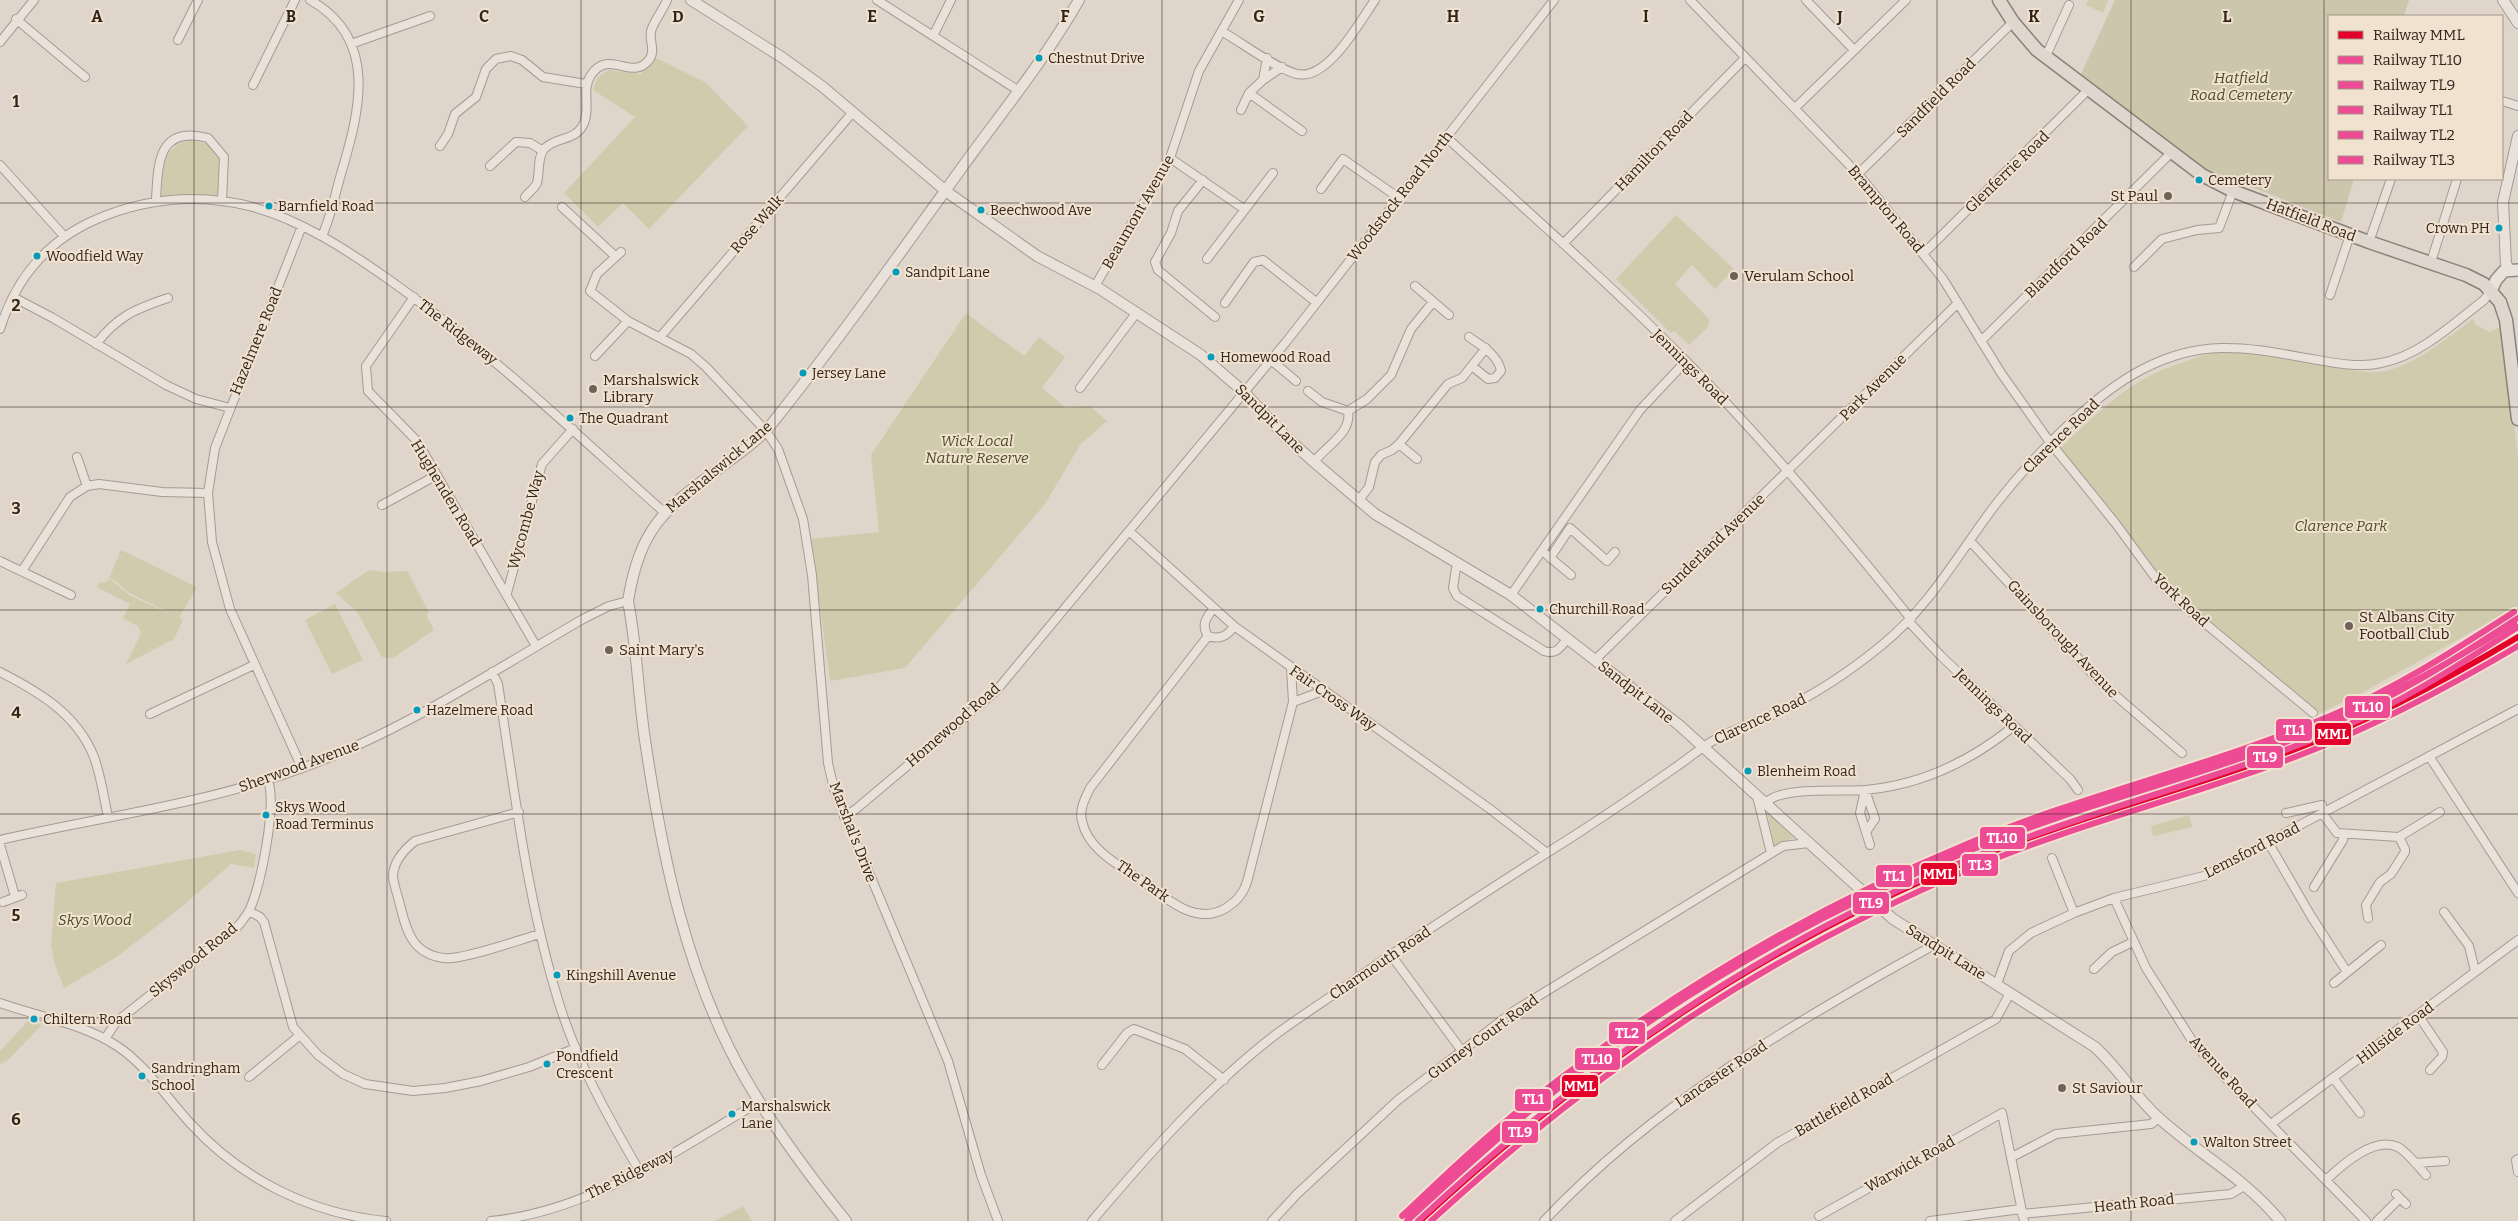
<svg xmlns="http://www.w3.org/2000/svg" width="2518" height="1221" viewBox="0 0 2518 1221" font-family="Bitter,serif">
	<rect width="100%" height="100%" fill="#e0d5ca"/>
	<path fill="#d1cbad" d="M2088 0H2108L2103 13 2086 5Z
		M654 57 705 82 748 126 649 229 623 203 598 227 564 193 635 117 593 90 597 78 608 70 641 74Z
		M191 140 209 144 221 159 220 197 162 196C163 172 161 145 191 140Z
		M1676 215 1734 269 1715 289 1692 265 1675 284 1709 319 1708 327 1689 345 1674 331 1671 333 1616 279Z
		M966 313 1024 356 1039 337 1065 357 1042 388 1066 408 1090 406 1107 421 1080 445 1045 504 905 668 830 681 811 539 879 532 871 455Z
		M2473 319 2476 325 2490 332 2500 327 2518 455V606L2360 694 2320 713 2185 601 2161 577 2060 448C2104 408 2128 379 2187 361 2197 357 2209 353 2220 352 2261 351 2303 364 2344 369 2357 371 2372 374 2385 371 2418 364 2446 338 2473 319Z
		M121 550 197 587 179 618 126 591 117 582 109 578Z
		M369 570 383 572 407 571 429 612 426 615 434 630 393 658 382 657 357 612 336 593Z
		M110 579 129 595 183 620 174 639 126 664 141 633 138 626 123 618 130 604 97 587 100 582 104 583Z
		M335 604 363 660 332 674 305 620Z
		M1767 811 1794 838 1774 845Z
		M2189 815 2192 827 2153 836 2151 827 2154 825Z
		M240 850 256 854 254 868 231 864 178 910 115 958 64 988 54 962 51 945 56 883Z
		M30 1019 42 1025 7 1061 0 1064V1051Z
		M743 1206 752 1221H714L740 1208Z"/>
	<path fill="#ccc6ad" d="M2115 0H2409L2404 16H2329V179H2354L2341 222 2201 167 2081 74Z"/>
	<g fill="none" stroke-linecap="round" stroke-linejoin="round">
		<defs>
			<path id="minor" d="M310 0C380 39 359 113 341 174 335 194 331 217 322 236
				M877 0 1019 91
				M1690 0 1858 174 1923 254 1943 279 2001 373 2049 441 2116 524 2157 580 2183 605 2313 713
				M1806 0 1854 50
				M16 19 85 77
				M1223 32C1242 43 1277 69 1297 74 1328 81 1360 21 1375 0
				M933 36 951 0
				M178 40 198 0
				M0 42 34 0
				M351 44 430 16
				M2046 56 2069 5
				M1263 80 1282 67
				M253 85 295 0
				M1249 93 1302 131
				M2502 101 2518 106
				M1795 108 1906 0
				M1241 110 1249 93 1263 80 1267 58
				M1446 137C1527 211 1610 284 1687 362 1767 443 1840 531 1911 619
				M440 146 448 134 455 114 476 97 486 69 496 59 511 56 522 60 543 77 586 84
				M1170 158 1244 209
				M0 165 64 236
				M490 166 516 142 530 143 543 151
				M1858 174 2013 22
				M1203 180 1178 211 1171 233 1155 262 1158 270 1215 317
				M1321 189 1343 159 1399 198
				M525 197C528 193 535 188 537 183 540 172 537 158 544 149 556 136 576 142 584 123 591 107 581 90 591 75 609 48 631 82 649 60 656 51 649 41 651 31 654 21 663 10 667 0
				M156 200C158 163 158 125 208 138L224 157 222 201
				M562 207 615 256
				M302 226 215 448 208 493 212 542 230 609 302 768
				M2369 242 2391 179
				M1563 244 1745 58
				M621 252 597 274 590 291 628 321 691 354 706 367 766 431 778 449 803 519 812 575 828 763 834 789 948 1061 981 1175 998 1221
				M1923 254 2089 89
				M1207 259 1273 173
				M2431 262 2457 179
				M2134 267 2162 239 2197 230 2219 228 2233 191
				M1095 286 1170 158 1199 71 1239 0
				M1415 286 1449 315
				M2330 295 2350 235
				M13 297 53 318 166 385 196 399 230 408
				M414 297 366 366 368 391 417 441 536 646
				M1225 303 1254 262 1263 260 1316 302
				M0 329C17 274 53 235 107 215 155 197 203 194 253 207 303 221 347 250 388 279 487 349 574 432 664 512
				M661 336 853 112
				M1469 337C1482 346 1498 355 1501 371L1495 378 1488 379 1472 366
				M1981 341 2171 153
				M96 344C118 316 135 309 168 298
				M595 356 628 321
				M1271 360 1296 381
				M1080 388 1137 312
				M1308 391 1322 402 1348 411 1367 399 1391 375 1411 329 1433 302
				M1399 444 1417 459
				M77 457 87 486
				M1314 462C1327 445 1352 433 1348 411
				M1359 500 1369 487 1375 462 1381 455 1392 450 1399 444 1448 384 1462 378 1486 348
				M382 505 437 475
				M1129 531 1234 626 1490 809 1547 853
				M1970 541 2100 682 2182 753
				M1547 555 1571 575
				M1550 558 1570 528 1607 561 1615 552
				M0 561 71 595
				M1457 562 1453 588 1457 596 1544 651C1556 655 1560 648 1567 639
				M22 571 70 497 87 486 99 484 162 492 208 493
				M507 593 542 464 573 429
				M1511 595 1640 410 1686 361
				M1213 609C1206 618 1201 625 1208 636L1090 788C1085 799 1079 809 1082 821 1088 850 1119 865 1141 880 1165 897 1195 927 1226 908 1237 901 1243 894 1247 882L1293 702 1323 691
				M1909 622 1941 656 2070 779 2078 790
				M1208 636C1219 640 1228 636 1234 626
				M1595 660 1958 303
				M1291 668 1293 702
				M0 672C39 692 77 714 94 757 101 776 104 798 108 817
				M492 672 498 684C514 787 526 893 556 993 574 1057 607 1115 640 1172
				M150 714 254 665
				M2429 756 2518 893
				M1865 790 1860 813 1870 845
				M1865 790 1875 819 1866 832
				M1757 796 1771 853
				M1766 803C1780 786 1842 792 1865 790 1921 785 1971 761 2014 726
				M519 812 415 841C405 849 394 861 393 875 393 883 397 893 399 901 406 929 411 954 444 958 461 961 521 939 540 934
				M2286 813 2322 805
				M2322 813 2337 833 2399 837 2440 812
				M844 817 856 809 996 691 1286 342 1554 0
				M0 840C101 817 205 804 302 768 402 732 491 672 583 619L609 606 628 601
				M2268 842 2311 916 2347 972
				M0 845 15 896
				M2052 858 2074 913
				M2314 887 2343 840V835
				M2114 898 2146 968 2193 1042 2230 1083 2366 1221
				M3 902 22 895
				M249 911 260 917 264 922 293 1027 318 1055 343 1074 365 1084 413 1091 445 1088 481 1081 529 1067 576 1048
				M2444 912 2469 946 2475 971
				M2368 918 2366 905 2380 882 2391 874 2405 852V849L2399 837
				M1391 955 1462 1051
				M2094 969 2112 952 2133 942
				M2334 983 2381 945
				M1997 984 2009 951 2031 933 2074 913 2114 898 2204 876 2518 709
				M0 1003C39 1017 82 1023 117 1046 146 1065 167 1098 190 1123 241 1179 311 1214 386 1221
				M2418 1015 2443 1052 2442 1057 2430 1070
				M105 1039 116 1022 239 925C243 920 247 915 250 909 261 883 277 806 268 780
				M1102 1065 1127 1033 1134 1029 1185 1049 1224 1080
				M249 1077 299 1036
				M2334 1079 2360 1113
				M2271 1124 2518 940
				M2012 1157 2056 1134 2151 1124 2159 1118
				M2518 1159 2516 1160 2518 1172
				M2415 1163 2445 1161
				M2326 1180C2342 1165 2374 1136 2398 1147 2408 1153 2418 1166 2426 1175
				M2396 1194 2406 1204
				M2022 1214 2231 1194 2244 1186
				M1819 1216 2002 1113 2024 1221
				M491 1221C590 1211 676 1151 759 1102
				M1092 1221C1148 1155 1206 1088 1275 1035 1298 1018 1323 1002 1346 986 1420 934 1496 885 1572 837 1606 815 1640 792 1673 769 1687 760 1701 747 1716 739 1733 729 1754 724 1772 715 1811 697 1848 673 1882 645 1931 605 1958 554 1996 504 2031 459 2092 395 2143 369 2204 337 2249 348 2312 359 2334 363 2359 368 2381 363 2420 356 2454 323 2484 300L2491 291
				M1272 1221 1297 1194 1398 1100 1514 1011 1783 846 1809 843
				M1544 1221C1654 1104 1794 1022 1934 945
				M1675 1221 1777 1143 1996 1019 2010 993
				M1930 1221 2021 1209
				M2377 1221 2400 1198"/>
			<path id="tertiary" d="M691 0 783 58 823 87 947 192 1037 256 1100 289 1201 355 1244 392 1286 437 1314 462 1375 514 1511 595 1679 725 1893 919 2095 1047C2119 1069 2136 1098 2160 1119 2199 1154 2247 1180 2280 1221
				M2503 0 2518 23
				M2510 270 2506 264 2503 202 2518 136
				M846 1221C809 1175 773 1127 744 1076 686 974 662 855 645 740 638 694 637 647 628 601 641 522 668 507 729 461 745 449 762 437 774 421 840 338 901 252 963 166 1003 111 1045 59 1079 0"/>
			<path id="secondary" d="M2491 291 2496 280 2504 271 2518 270"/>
			<path id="primary" d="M1999 0 2013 22 2037 50 2202 175 2233 191 2369 242 2466 275 2484 284 2500 302 2506 320 2518 419"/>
		</defs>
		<use href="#minor" stroke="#a59b93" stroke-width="10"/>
		<use href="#tertiary" stroke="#a59b93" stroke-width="12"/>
		<use href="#secondary" stroke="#948b83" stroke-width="14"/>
		<use href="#primary" stroke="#8a817a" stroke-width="15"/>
		<use href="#minor" stroke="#e8e2db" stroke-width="8"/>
		<use href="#tertiary" stroke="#e8e2db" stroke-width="10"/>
		<use href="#secondary" stroke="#e8e2db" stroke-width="11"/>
		<use href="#primary" stroke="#dfd7cd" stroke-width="12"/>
		<defs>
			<path id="rail-1" d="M1420 1221C1588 1065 1763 944 1976 858 2080 816 2188 789 2293 750 2372 720 2446 680 2518 637"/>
			<path id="rail-2" d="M1407 1221C1448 1183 1489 1146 1531 1110 1663 1002 1814 914 1971 850 2090 801 2216 773 2334 723 2400 695 2459 656 2518 618"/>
			<path id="rail-3" d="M1418 1221C1582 1068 1768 939 1977 856 2095 809 2219 779 2336 730 2401 703 2459 665 2518 627"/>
			<path id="rail-4" d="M1402 1216C1444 1176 1486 1136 1531 1101 1665 996 1810 909 1967 844 2085 794 2212 766 2330 716 2395 689 2455 650 2514 612"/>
			<path id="rail-5" d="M1407 1216C1449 1176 1491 1137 1536 1101 1669 995 1816 909 1974 845 2078 802 2189 777 2294 736 2371 707 2444 667 2514 623"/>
			<path id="rail-6" d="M1431 1221C1596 1069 1769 952 1977 866 2080 823 2190 796 2295 757 2373 727 2447 688 2518 646"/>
		</defs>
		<use href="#rail-1" stroke="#f1e2cf" stroke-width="10"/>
		<use href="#rail-2" stroke="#f1e2cf" stroke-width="10"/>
		<use href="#rail-3" stroke="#f1e2cf" stroke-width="10"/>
		<use href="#rail-4" stroke="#f1e2cf" stroke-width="10"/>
		<use href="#rail-5" stroke="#f1e2cf" stroke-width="10"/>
		<use href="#rail-6" stroke="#f1e2cf" stroke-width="10"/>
		<use href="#rail-1" stroke="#e4002b" stroke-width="6"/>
		<use href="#rail-2" stroke="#ee4b95" stroke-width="6"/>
		<use href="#rail-3" stroke="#ee4b95" stroke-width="6"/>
		<use href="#rail-4" stroke="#ee4b95" stroke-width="6"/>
		<use href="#rail-5" stroke="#ee4b95" stroke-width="6"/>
		<use href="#rail-6" stroke="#ee4b95" stroke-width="6"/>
	</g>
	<path fill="none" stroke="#31241d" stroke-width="1" stroke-opacity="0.55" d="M194 0V1221M387 0V1221M581 0V1221M775 0V1221M968 0V1221M1162 0V1221M1356 0V1221M1550 0V1221M1743 0V1221M1937 0V1221M2131 0V1221M2324 0V1221M0 203H2518M0 407H2518M0 610H2518M0 814H2518M0 1018H2518"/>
	<g fill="#059cbc" stroke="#f1e2cf" stroke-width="2">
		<circle cx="1039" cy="58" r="4.5"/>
		<circle cx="2199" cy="180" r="4.5"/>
		<circle cx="269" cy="206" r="4.5"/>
		<circle cx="981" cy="210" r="4.5"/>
		<circle cx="2499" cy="228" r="4.5"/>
		<circle cx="37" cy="256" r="4.5"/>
		<circle cx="896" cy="272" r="4.5"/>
		<circle cx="1211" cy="357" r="4.5"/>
		<circle cx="803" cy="373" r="4.5"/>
		<circle cx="570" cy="418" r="4.5"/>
		<circle cx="1540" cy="609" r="4.5"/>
		<circle cx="417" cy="710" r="4.5"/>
		<circle cx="1748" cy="771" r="4.5"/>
		<circle cx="266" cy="815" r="4.5"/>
		<circle cx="557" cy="975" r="4.5"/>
		<circle cx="34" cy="1019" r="4.5"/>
		<circle cx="547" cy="1064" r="4.5"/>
		<circle cx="142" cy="1076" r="4.5"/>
		<circle cx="732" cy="1114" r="4.5"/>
		<circle cx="2194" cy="1142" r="4.5"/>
	</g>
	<g fill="#6e625a" stroke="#f1e2cf" stroke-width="2">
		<circle cx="2168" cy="196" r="5"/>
		<circle cx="1734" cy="276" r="5"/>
		<circle cx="593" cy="389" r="5"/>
		<circle cx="2349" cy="626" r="5"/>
		<circle cx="609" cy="650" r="5"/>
		<circle cx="2062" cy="1088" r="5"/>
	</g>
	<g text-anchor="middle" stroke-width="4" stroke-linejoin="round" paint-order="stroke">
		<g font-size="14" fill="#31241d" stroke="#f1e2cf" text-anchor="start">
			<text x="1048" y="63">Chestnut Drive</text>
			<text x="2208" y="185">Cemetery</text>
			<text x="278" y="211">Barnfield Road</text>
			<text x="990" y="215">Beechwood Ave</text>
			<text x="2490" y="233" text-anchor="end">Crown PH</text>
			<text x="46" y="261">Woodfield Way</text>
			<text x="905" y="277">Sandpit Lane</text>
			<text x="1220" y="362">Homewood Road</text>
			<text x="812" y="378">Jersey Lane</text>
			<text x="579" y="423">The Quadrant</text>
			<text x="1549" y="614">Churchill Road</text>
			<text x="426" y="715">Hazelmere Road</text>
			<text x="1757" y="776">Blenheim Road</text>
			<text x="275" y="812">Skys Wood<tspan x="275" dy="17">Road Terminus</tspan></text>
			<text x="566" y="980">Kingshill Avenue</text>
			<text x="43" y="1024">Chiltern Road</text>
			<text x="556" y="1061">Pondfield<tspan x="556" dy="17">Crescent</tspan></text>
			<text x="151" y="1073">Sandringham<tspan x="151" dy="17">School</tspan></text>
			<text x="741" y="1111">Marshalswick<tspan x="741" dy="17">Lane</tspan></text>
			<text x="2203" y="1147">Walton Street</text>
		</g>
		<g font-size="15" font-style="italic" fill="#494c26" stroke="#f1e2cf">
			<text x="2241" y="83">Hatfield<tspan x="2241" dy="17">Road Cemetery</tspan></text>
			<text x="977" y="446">Wick Local<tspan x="977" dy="17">Nature Reserve</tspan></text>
			<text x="2341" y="531">Clarence Park</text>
			<text x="95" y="925">Skys Wood</text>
		</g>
		<g font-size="15" fill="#31241d" stroke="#f1e2cf">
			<text transform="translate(1936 98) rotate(-45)" y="5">Sandfield Road</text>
			<text transform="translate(1654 151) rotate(-46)" y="5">Hamilton Road</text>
			<text transform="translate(2007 172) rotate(-44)" y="5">Glenferrie Road</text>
			<text transform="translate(1400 196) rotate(-52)" y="5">Woodstock Road North</text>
			<text transform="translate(1886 209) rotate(50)" y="5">Brampton Road</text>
			<text transform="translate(1138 212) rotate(-60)" y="5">Beaumont Avenue</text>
			<text transform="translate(2311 220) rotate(21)" y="5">Hatfield Road</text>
			<text transform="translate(757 224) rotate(-49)" y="5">Rose Walk</text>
			<text transform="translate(2066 258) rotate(-44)" y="5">Blandford Road</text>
			<text transform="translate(458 332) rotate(38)" y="5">The Ridgeway</text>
			<text transform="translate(256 341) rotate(-68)" y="5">Hazelmere Road</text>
			<text transform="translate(1690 367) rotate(45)" y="5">Jennings Road</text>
			<text transform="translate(1873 387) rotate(-45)" y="5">Park Avenue</text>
			<text transform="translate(1270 419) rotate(45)" y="5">Sandpit Lane</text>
			<text transform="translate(2061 436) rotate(-44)" y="5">Clarence Road</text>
			<text transform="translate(719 467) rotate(-40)" y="5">Marshalswick Lane</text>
			<text transform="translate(446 493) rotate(59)" y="5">Hughenden Road</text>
			<text transform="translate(526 520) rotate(-75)" y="5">Wycombe Way</text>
			<text transform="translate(1713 544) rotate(-44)" y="5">Sunderland Avenue</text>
			<text transform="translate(2181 600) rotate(43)" y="5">York Road</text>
			<text transform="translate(2063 639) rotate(47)" y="5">Gainsborough Avenue</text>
			<text transform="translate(1636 692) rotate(38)" y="5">Sandpit Lane</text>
			<text transform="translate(1333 698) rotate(35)" y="5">Fair Cross Way</text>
			<text transform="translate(1993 706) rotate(44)" y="5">Jennings Road</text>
			<text transform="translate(1760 719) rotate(-25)" y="5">Clarence Road</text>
			<text transform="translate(953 725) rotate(-41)" y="5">Homewood Road</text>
			<text transform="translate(299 766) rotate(-20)" y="5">Sherwood Avenue</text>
			<text transform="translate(853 832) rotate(69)" y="5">Marshal's Drive</text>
			<text transform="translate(2252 850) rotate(-27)" y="5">Lemsford Road</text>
			<text transform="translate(1143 881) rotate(35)" y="5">The Park</text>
			<text transform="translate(1946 952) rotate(32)" y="5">Sandpit Lane</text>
			<text transform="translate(193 960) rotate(-39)" y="5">Skyswood Road</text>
			<text transform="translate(1380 963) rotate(-34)" y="5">Charmouth Road</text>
			<text transform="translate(2395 1033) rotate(-37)" y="5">Hillside Road</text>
			<text transform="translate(1483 1037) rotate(-36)" y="5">Gurney Court Road</text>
			<text transform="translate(2223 1072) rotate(48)" y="5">Avenue Road</text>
			<text transform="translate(1721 1074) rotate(-34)" y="5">Lancaster Road</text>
			<text transform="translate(1844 1105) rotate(-30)" y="5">Battlefield Road</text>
			<text transform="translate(1910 1164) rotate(-29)" y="5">Warwick Road</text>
			<text transform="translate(630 1174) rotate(-26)" y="5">The Ridgeway</text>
			<text transform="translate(2134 1203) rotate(-6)" y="5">Heath Road</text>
		</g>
		<g font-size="15" fill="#31241d" stroke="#f1e2cf" text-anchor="start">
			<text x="2158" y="201" text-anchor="end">St Paul</text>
			<text x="1744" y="281">Verulam School</text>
			<text x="603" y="385">Marshalswick<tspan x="603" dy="17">Library</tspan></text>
			<text x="2359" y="622">St Albans City<tspan x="2359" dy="17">Football Club</tspan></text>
			<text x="619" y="655">Saint Mary's</text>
			<text x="2072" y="1093">St Saviour</text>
		</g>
	</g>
	<g font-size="16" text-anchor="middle" font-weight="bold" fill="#31241d" stroke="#f1e2cf" stroke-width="4" stroke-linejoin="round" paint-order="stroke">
		<text x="97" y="22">A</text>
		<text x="291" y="22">B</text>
		<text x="484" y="22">C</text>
		<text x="678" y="22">D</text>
		<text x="872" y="22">E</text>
		<text x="1065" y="22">F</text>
		<text x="1259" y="22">G</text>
		<text x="1453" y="22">H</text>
		<text x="1646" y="22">I</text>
		<text x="1840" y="22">J</text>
		<text x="2034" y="22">K</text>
		<text x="2227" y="22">L</text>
		<text x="16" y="107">1</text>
		<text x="16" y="311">2</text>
		<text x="16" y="514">3</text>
		<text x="16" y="718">4</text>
		<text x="16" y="921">5</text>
		<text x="16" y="1125">6</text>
	</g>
	<g stroke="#f1e2cf" stroke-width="2">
		<rect x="2344" y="695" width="47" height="24" rx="5" fill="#ee4b95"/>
		<rect x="2275" y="718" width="38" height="24" rx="5" fill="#ee4b95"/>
		<rect x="2314" y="722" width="38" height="24" rx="5" fill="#e4002b"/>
		<rect x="2246" y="745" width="38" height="24" rx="5" fill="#ee4b95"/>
		<rect x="1979" y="826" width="47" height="24" rx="5" fill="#ee4b95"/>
		<rect x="1961" y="853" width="38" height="24" rx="5" fill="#ee4b95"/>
		<rect x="1920" y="862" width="38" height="24" rx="5" fill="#e4002b"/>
		<rect x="1875" y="864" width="38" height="24" rx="5" fill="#ee4b95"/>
		<rect x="1852" y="891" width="38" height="24" rx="5" fill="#ee4b95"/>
		<rect x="1608" y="1021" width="38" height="24" rx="5" fill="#ee4b95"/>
		<rect x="1574" y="1047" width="47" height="24" rx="5" fill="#ee4b95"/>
		<rect x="1561" y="1074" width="38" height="24" rx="5" fill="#e4002b"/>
		<rect x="1514" y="1088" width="38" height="24" rx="5" fill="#ee4b95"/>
		<rect x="1501" y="1120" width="38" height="24" rx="5" fill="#ee4b95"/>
	</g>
	<g font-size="14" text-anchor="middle" font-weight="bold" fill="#fff">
		<text x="2368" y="712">TL10</text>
		<text x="2294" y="735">TL1</text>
		<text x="2333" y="739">MML</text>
		<text x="2265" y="762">TL9</text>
		<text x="2002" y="843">TL10</text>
		<text x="1980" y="870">TL3</text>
		<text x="1939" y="879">MML</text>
		<text x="1894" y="881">TL1</text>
		<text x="1871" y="908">TL9</text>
		<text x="1627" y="1038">TL2</text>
		<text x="1597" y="1064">TL10</text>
		<text x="1580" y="1091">MML</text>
		<text x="1533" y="1104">TL1</text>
		<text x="1520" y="1137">TL9</text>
	</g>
	<rect x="2328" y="15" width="175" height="165" fill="#f1e2cf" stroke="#a49688"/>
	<rect x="2338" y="31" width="25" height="8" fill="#e4002b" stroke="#a49688"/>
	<text x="2373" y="40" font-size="15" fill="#31241d">Railway MML</text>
	<rect x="2338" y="56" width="25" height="8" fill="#ee4b95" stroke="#a49688"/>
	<text x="2373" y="65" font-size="15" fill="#31241d">Railway TL10</text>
	<rect x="2338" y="81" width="25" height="8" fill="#ee4b95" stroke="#a49688"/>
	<text x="2373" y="90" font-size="15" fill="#31241d">Railway TL9</text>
	<rect x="2338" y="106" width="25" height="8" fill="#ee4b95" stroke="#a49688"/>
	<text x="2373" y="115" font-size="15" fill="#31241d">Railway TL1</text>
	<rect x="2338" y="131" width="25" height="8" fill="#ee4b95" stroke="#a49688"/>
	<text x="2373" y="140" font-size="15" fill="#31241d">Railway TL2</text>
	<rect x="2338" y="156" width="25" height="8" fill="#ee4b95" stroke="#a49688"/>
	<text x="2373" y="165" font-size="15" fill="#31241d">Railway TL3</text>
</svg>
